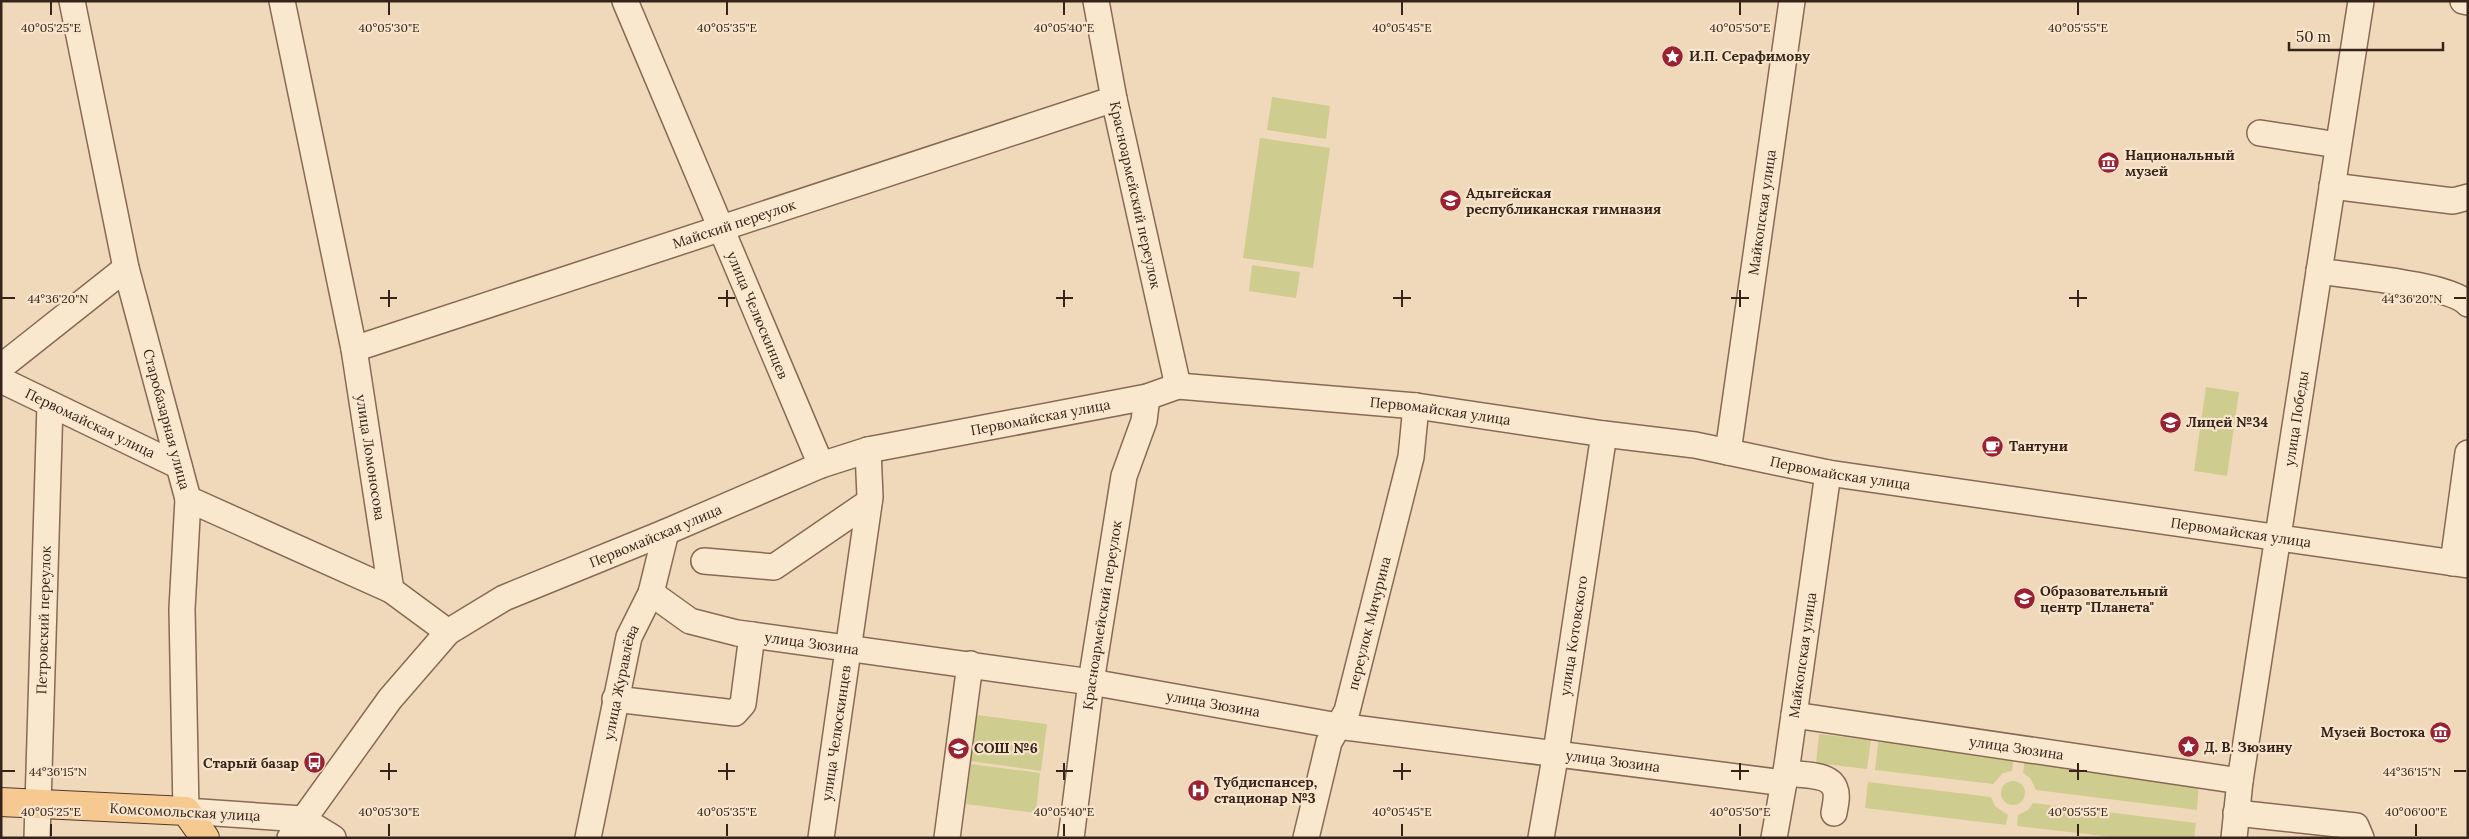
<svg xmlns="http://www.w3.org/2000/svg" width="2469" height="839" viewBox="0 0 2469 839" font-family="Lora,serif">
	<rect width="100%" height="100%" fill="#f0d9bb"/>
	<path fill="#cecd8f" d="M1272 97 1330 106 1326 139 1267 130Z
		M1260 138 1330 148 1313 268 1243 258Z
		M1252 265 1300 272 1296 298 1249 291Z
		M2206 387 2239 392 2227 476 2194 471Z
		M977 715 1047 724 1041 771 970 761Z
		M1819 734 1871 740 1867 769 1816 763Z
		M1879 736 2014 755 2012 771 2003 773 1993 784 1875 770Z
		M2025 757 2199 782 2197 810 2036 790 2030 778 2023 773Z
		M971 764 1040 773 1036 813 966 804Z
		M2001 793a12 12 0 1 1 24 0a12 12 0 1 1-24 0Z
		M1868 782 1991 797 1995 806 2008 815 2006 825 1865 808Z
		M2033 803 2196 823 2194 838H2121L2017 826 2018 815 2028 810Z"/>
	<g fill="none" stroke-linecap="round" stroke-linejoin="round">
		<defs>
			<g id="minor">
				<path id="s1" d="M72 1 126 268 188 499 182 609 186 811 302 819 333 838"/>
				<path id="s2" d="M282 1 354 349 391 590 448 632"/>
				<path id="s3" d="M625 1 821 465"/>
				<path id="s4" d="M1096 1 1114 99 1178 386"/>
				<path d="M2463 1 2468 2"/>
				<path d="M2260 133 2338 145"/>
				<path d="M2332 186 2453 201 2468 197"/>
				<path d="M2319 271C2349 276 2450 284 2468 304"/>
				<path id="s5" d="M354 349 1114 99"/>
				<path d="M1 367 126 268"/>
				<path id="s6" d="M1 380 179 466"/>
				<path id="s7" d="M1728 452 1792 1"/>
				<path d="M188 499 391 590"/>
				<path d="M704 561 774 567 869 502"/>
				<path d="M2453 563 2468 453"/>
				<path id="s8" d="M651 593 690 621 737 633 1091 682 1338 726 1784 783"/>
				<path d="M615 699 735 713 743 704 752 635"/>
				<path id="s9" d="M1794 715 2240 781"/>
				<path d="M1786 773C1800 775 1830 773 1835 789 1838 796 1835 806 1834 813"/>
				<path d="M2236 813 2356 826 2361 838"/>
				<path id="s10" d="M37 838 50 404"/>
				<path id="s11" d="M290 838 390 699 448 632 504 598 666 532 821 465 868 450 1147 397 1178 386 1416 406 1604 434 1695 445 1828 473 2468 565"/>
				<path id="s12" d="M588 838 629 637 651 593 666 532"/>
				<path id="s13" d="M821 838 870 497 868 450"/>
				<path d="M947 838 970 664"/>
				<path id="s14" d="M1071 838 1091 682 1124 476 1144 421 1147 397"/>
				<path id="s15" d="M1306 838 1329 742 1347 711 1411 457 1416 406"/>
				<path id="s16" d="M1541 838 1556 752 1604 434"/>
				<path id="s17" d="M1774 838 1787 765 1828 473"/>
				<path id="s18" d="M2234 838 2240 781 2361 1"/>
			</g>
			<path id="major" d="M1 802 186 811 205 838"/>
		</defs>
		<use href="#minor" stroke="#876954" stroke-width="28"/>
		<use href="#major" stroke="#543829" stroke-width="30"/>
		<use href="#minor" stroke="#fae8ce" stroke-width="25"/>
		<use href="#major" stroke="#f6c990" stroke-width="28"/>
	</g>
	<path fill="none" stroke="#36241a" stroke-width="2" d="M51 2V15M389 2V15M727 2V15M1064 2V15M1402 2V15M1740 2V15M2078 2V15M389 290V307M727 290V307M1064 290V307M1402 290V307M1740 290V307M2078 290V307M2 298H15M380 298H397M718 298H735M1056 298H1073M1393 298H1411M1731 298H1749M2069 298H2087M2454 298H2466M389 763V780M727 763V780M1064 763V780M1402 763V780M1740 763V780M2078 763V780M2 771H15M380 771H397M718 771H735M1056 771H1073M1393 771H1411M1731 771H1749M2069 771H2087M2454 771H2466M51 824V836M389 824V836M727 824V836M1064 824V836M1402 824V836M1740 824V836M2078 824V836M2416 824V836"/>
	<defs>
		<symbol id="sight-disc" viewBox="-11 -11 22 22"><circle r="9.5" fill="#992232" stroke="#f7e4cb"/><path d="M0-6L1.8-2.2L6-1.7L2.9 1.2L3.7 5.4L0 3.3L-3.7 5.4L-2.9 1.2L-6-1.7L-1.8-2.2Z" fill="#fff"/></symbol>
		<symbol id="museum-disc" viewBox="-11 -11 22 22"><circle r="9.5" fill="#992232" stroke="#f7e4cb"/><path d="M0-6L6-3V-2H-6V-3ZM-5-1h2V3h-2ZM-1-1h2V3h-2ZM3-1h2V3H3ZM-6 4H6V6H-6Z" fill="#fff"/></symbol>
		<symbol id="school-disc" viewBox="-11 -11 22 22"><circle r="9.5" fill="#992232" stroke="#f7e4cb"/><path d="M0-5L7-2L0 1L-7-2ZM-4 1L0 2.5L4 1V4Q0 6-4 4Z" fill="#fff"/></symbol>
		<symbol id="cafe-disc" viewBox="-11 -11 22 22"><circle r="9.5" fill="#992232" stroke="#f7e4cb"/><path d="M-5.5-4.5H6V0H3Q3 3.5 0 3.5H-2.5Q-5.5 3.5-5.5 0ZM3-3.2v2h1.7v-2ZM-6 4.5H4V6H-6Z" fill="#fff"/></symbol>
		<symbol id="bus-disc" viewBox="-11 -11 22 22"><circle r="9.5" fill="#992232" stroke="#f7e4cb"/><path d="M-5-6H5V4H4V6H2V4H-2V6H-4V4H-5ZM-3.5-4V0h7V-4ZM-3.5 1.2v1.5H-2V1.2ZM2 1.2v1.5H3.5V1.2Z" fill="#fff"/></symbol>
		<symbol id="hospital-disc" viewBox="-11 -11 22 22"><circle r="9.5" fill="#992232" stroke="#f7e4cb"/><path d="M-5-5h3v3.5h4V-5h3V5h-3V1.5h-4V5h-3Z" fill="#fff"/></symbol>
	</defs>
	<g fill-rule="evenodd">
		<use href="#sight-disc" x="1660" y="44" width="25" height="25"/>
		<use href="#museum-disc" x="2096" y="150" width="25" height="25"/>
		<use href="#school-disc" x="1438" y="188" width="25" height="25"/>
		<use href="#school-disc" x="2158" y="410" width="25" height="25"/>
		<use href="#cafe-disc" x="1980" y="434" width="25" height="25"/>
		<use href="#school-disc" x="2012" y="586" width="25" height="25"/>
		<use href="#museum-disc" x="2428" y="720" width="25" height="25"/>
		<use href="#sight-disc" x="2176" y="734" width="25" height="25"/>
		<use href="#school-disc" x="946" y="736" width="25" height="25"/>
		<use href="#bus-disc" x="302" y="750" width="25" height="25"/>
		<use href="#hospital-disc" x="1186" y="778" width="25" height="25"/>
	</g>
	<g text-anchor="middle" stroke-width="4.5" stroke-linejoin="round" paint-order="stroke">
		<g font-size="14" font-weight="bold" fill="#36241a" stroke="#f7e4cb" text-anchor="start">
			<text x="1689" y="61">И.П. Серафимову</text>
			<text x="2125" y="160">Национальный<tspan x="2125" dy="16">музей</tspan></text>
			<text x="1466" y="198">Адыгейская<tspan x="1466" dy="16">республиканская гимназия</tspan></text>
			<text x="2186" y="427">Лицей №34</text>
			<text x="2009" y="451">Тантуни</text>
			<text x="2040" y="596">Образовательный<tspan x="2040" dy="16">центр "Планета"</tspan></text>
			<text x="2425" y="737" text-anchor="end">Музей Востока</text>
			<text x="2204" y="752">Д. В. Зюзину</text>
			<text x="974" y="753">СОШ №6</text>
			<text x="299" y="768" text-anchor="end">Старый базар</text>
			<text x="1214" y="787">Тубдиспансер,<tspan x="1214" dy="16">стационар №3</tspan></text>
		</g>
		<g font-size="14" fill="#36241a" stroke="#f7e4cb">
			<text dy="5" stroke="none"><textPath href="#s4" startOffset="198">Красноармейский переулок</textPath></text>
			<text dy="5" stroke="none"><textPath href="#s7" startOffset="242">Майкопская улица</textPath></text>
			<text dy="5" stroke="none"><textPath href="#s5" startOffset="400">Майский переулок</textPath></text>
			<text dy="5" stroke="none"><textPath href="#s3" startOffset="341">улица Челюскинцев</textPath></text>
			<text dy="5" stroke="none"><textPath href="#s11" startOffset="1299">Первомайская улица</textPath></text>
			<text dy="5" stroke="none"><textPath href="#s11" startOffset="894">Первомайская улица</textPath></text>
			<text dy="5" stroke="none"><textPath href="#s1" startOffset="429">Старобазарная улица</textPath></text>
			<text dy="5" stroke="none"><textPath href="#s18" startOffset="424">улица Победы</textPath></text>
			<text dy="5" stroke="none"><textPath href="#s6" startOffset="99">Первомайская улица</textPath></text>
			<text dy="5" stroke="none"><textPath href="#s2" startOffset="465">улица Ломоносова</textPath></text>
			<text dy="5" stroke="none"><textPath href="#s11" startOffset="1704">Первомайская улица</textPath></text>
			<text dy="5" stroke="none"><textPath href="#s11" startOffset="2109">Первомайская улица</textPath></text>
			<text dy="5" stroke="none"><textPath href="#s11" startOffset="489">Первомайская улица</textPath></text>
			<text dy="5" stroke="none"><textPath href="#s14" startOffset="225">Красноармейский переулок</textPath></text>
			<text dy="5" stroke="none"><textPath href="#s10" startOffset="218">Петровский переулок</textPath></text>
			<text dy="5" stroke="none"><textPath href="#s15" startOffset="225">переулок Мичурина</textPath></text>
			<text dy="5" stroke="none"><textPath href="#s16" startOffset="205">улица Котовского</textPath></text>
			<text dy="5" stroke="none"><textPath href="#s8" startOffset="172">улица Зюзина</textPath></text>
			<text dy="5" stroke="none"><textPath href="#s17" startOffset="185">Майкопская улица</textPath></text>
			<text dy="5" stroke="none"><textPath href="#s12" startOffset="159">улица Журавлёва</textPath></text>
			<text dy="5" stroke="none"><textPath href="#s8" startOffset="578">улица Зюзина</textPath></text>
			<text dy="5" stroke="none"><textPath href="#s13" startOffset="106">улица Челюскинцев</textPath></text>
			<text dy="5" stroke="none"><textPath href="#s9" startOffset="225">улица Зюзина</textPath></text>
			<text dy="5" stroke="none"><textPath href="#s8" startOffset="982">улица Зюзина</textPath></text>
			<text transform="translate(185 812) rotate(3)" y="5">Комсомольская улица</text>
		</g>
	</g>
	<g font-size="12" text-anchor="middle" fill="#36241a" stroke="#f7e4cb" stroke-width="4.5" stroke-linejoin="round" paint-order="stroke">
		<text x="51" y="32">40°05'25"E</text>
		<text x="389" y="32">40°05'30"E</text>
		<text x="727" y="32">40°05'35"E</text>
		<text x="1064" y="32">40°05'40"E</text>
		<text x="1402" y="32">40°05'45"E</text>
		<text x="1740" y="32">40°05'50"E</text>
		<text x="2078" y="32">40°05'55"E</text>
		<text x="58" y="303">44°36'20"N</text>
		<text x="2412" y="303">44°36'20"N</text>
		<text x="58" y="776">44°36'15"N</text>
		<text x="2412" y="776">44°36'15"N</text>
		<text x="51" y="816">40°05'25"E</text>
		<text x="389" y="816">40°05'30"E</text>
		<text x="727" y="816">40°05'35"E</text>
		<text x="1064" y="816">40°05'40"E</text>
		<text x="1402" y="816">40°05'45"E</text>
		<text x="1740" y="816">40°05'50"E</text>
		<text x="2078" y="816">40°05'55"E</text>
		<text x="2416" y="816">40°06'00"E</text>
	</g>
	<rect width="2469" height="839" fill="none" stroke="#36241a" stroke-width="5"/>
	<path d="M2289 42v8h154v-8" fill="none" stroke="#36241a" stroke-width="2.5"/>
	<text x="2296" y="42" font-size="15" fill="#36241a" stroke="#f7e4cb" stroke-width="4" paint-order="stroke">50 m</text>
</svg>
